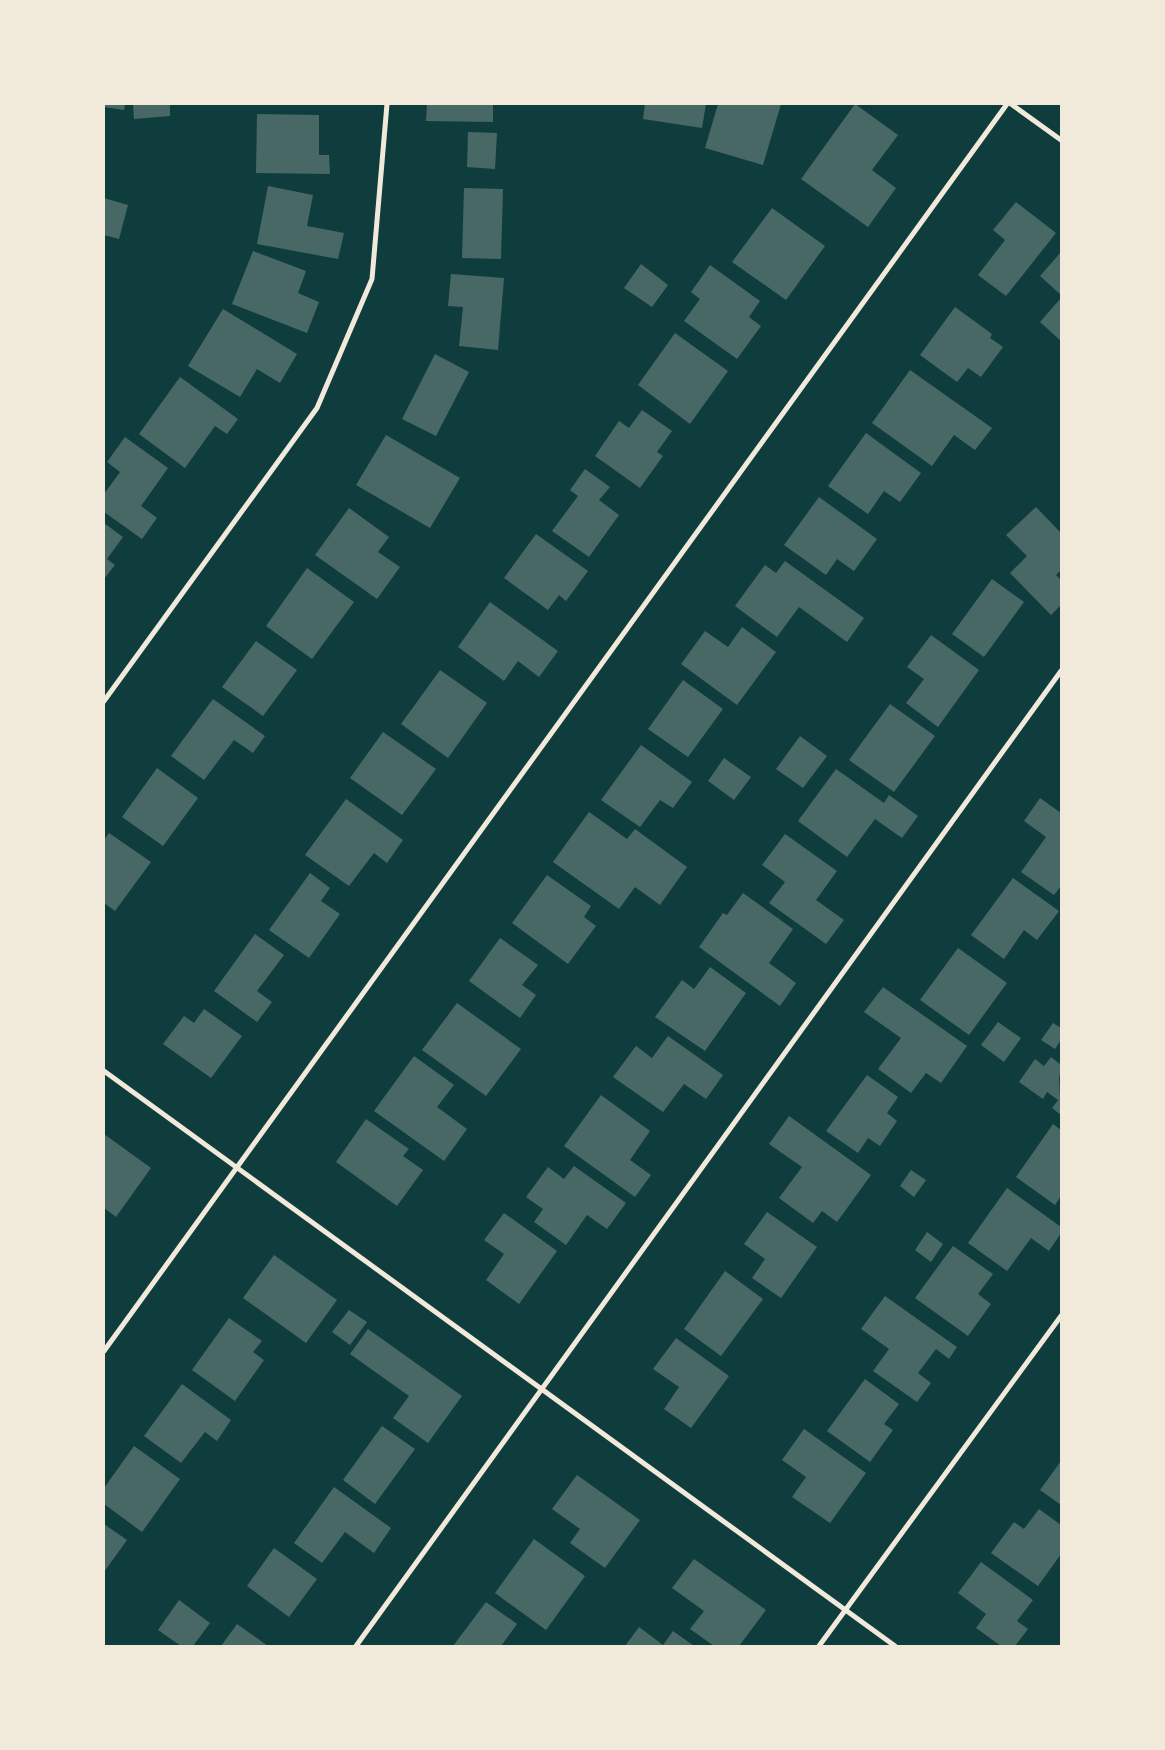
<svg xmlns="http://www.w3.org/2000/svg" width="1165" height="1750" viewBox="0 0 1165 1750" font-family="'DM Sans',sans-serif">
	<rect width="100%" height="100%" fill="#0f3d3e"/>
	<path fill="#486865" d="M104 104H125L124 110 104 107Z
		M133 104H170V116L134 119Z
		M427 104H493V122L426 121Z
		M645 104H706L702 128 643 119Z
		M718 104H781L763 165 705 148Z
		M855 104 898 135 872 170 896 188 868 227 801 179Z
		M257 114 319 115V155H329L330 174 256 173Z
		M468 132 497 133 495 169 467 167Z
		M268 186 313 195 307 226 344 233 338 259 257 244Z
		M464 188 503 189 501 259 462 258Z
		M104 198 128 205 119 239 104 235Z
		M1016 202 1056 233 1006 296 978 275 1005 240 993 230Z
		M772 208 825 246 786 300 732 262Z
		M253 251 306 271 298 293 319 302 307 333 232 304Z
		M1061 252V295L1040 276Z
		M641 264 668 285 652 307 624 288Z
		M710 265 760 301 749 317 761 326 737 359 684 321 700 299 691 292Z
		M451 274 504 278 498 350 459 346 463 307 448 306Z
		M1061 298V341L1040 322Z
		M955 307 992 334 990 338 1003 347 981 377 968 368 957 382 920 355Z
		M223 309 297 354 280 383 257 369 240 397 188 366Z
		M675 333 728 371 690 424 638 385Z
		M435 354 469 372 436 436 402 419Z
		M910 370 992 428 975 450 954 435 932 466 872 423Z
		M180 377 238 419 227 434 215 426 185 468 139 434Z
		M642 410 672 431 657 452 663 456 640 488 595 456 619 421 629 428Z
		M866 433 921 473 900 502 884 491 868 514 828 486Z
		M386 435 460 478 430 528 356 485Z
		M125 437 168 468 141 506 157 518 142 539 104 512V494L120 472 107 462Z
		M585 469 610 487 599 500 619 515 589 557 552 531 578 496 570 490Z
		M819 497 877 539 854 571 837 559 826 575 784 545Z
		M1036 507 1061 533V570L1056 575 1061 580V605L1051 615 1010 573 1027 556 1006 535Z
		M349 508 389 537 378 552 400 567 377 599 315 555Z
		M104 523 123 537 107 559 115 565 104 579Z
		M536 534 588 571 566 601 559 595 548 610 504 578Z
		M785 561 864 618 847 642 799 607 777 637 735 606 765 565 776 573Z
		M307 568 354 602 312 659 266 626Z
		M992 579 1024 602 984 657 952 634Z
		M490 602 558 651 539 677 518 661 504 681 458 647Z
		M742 627 776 652 737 705 681 664 705 631 728 647Z
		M931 635 979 670 938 727 906 703 924 679 907 667Z
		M256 641 297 670 263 716 222 687Z
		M440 670 487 703 448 758 401 724Z
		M683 680 723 709 688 757 648 729Z
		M213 699 265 736 253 753 234 740 204 780 171 756Z
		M890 704 935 736 894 792 849 760Z
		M383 732 436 769 402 815 350 778Z
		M800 736 827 756 803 788 776 769Z
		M641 745 692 782 673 808 660 800 640 827 601 800Z
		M724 758 751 777 734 800 708 781Z
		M157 768 198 798 163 846 122 817Z
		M836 769 884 803 889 795 918 816 902 838 875 819 847 857 798 821Z
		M1040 798 1061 813V886L1054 895 1021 872 1046 837 1024 821Z
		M346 799 403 840 387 863 374 853 349 886 305 855Z
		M589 812 627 839 635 829 687 867 660 905 635 887 619 909 553 862Z
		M109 833 151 862 115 911 104 903V840Z
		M785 834 837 871 816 900 844 920 826 944 769 903 785 882 762 865Z
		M310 873 330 888 321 901 340 914 309 958 269 930Z
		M547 875 591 906 584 917 596 926 568 964 512 923Z
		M1013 878 1059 911 1037 940 1024 930 1004 959 971 935Z
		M743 893 793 929 769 963 796 983 780 1006 699 947 723 913 727 915Z
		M255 934 284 955 257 991 272 1002 257 1022 214 991Z
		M500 938 538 965 522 985 536 995 520 1018 469 981Z
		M958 948 1007 983 969 1035 920 1000Z
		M710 967 746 993 705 1051 655 1017 682 980 694 989Z
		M883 987 967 1046 941 1083 926 1073 911 1093 878 1069 901 1038 864 1012Z
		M457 1003 521 1049 486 1096 422 1050Z
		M204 1009 242 1036 211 1078 163 1044 184 1016 194 1023Z
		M998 1022 1021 1038 1004 1062 981 1045Z
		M1053 1023 1061 1028V1040L1055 1049 1041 1040Z
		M668 1036 723 1075 706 1099 684 1084 663 1112 613 1077 636 1046 652 1058Z
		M414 1056 454 1085 437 1107 467 1129 444 1161 374 1111Z
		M1051 1057 1061 1065 1059 1079 1061 1115 1052 1108 1058 1100 1047 1092 1043 1099 1019 1082 1035 1059 1044 1066Z
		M867 1075 898 1097 887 1113 897 1121 880 1146 868 1138 858 1153 826 1131Z
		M601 1095 650 1131 630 1160 651 1175 635 1197 564 1146Z
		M789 1116 871 1175 837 1222 822 1211 813 1223 779 1198 802 1167 769 1144Z
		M366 1119 409 1149 403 1156 423 1170 397 1206 336 1162Z
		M1053 1124 1061 1130V1196L1055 1205 1016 1177Z
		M104 1134 151 1168 116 1217 104 1208Z
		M574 1166 626 1203 607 1229 587 1215 566 1245 534 1222 543 1209 526 1197 548 1167 564 1179Z
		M911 1170 926 1180 914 1197 900 1186Z
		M1007 1188 1061 1227V1233L1049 1251 1031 1238 1007 1271 968 1243Z
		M767 1212 817 1247 781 1298 752 1278 765 1259 744 1244Z
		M504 1213 557 1251 519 1304 486 1280 504 1254 484 1240Z
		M927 1232 943 1244 931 1262 915 1250Z
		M953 1246 993 1274 978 1294 991 1304 968 1336 915 1298Z
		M274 1255 337 1300 306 1343 243 1298Z
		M725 1271 763 1299 721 1356 684 1329Z
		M885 1296 957 1347 949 1359 936 1349 918 1373 931 1383 917 1402 873 1371 889 1349 861 1329Z
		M349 1310 367 1322 350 1345 332 1332Z
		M229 1318 262 1341 253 1352 264 1360 235 1401 192 1370Z
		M368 1329 462 1396 428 1443 393 1418 409 1396 350 1354Z
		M676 1338 729 1376 691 1428 664 1409 679 1387 653 1369Z
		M865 1379 899 1404 884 1424 893 1430 870 1462 827 1431Z
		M182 1384 231 1420 217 1441 205 1432 181 1463 144 1436Z
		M382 1426 415 1449 375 1504 343 1480Z
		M804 1429 866 1473 830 1523 792 1497 806 1477 782 1460Z
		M134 1446 180 1479 142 1532 104 1504V1488Z
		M1061 1461V1505L1040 1490Z
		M577 1475 640 1520 605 1568 570 1543 580 1529 552 1509Z
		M334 1487 391 1528 374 1553 345 1532 322 1563 294 1543Z
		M1039 1509 1061 1525V1554L1038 1586 991 1553 1014 1522 1024 1529Z
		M104 1524 127 1540 104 1572Z
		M534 1539 585 1576 546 1630 495 1593Z
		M274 1548 317 1579 289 1617 247 1586Z
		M694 1559 766 1610 739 1646H714L690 1629 704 1611 672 1588Z
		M981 1562 1033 1600 1017 1621 1028 1629 1015 1646H1001L976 1628 986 1614 958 1593Z
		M179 1600 210 1623 193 1646H181L158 1630Z
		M486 1602 517 1624 501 1646H453Z
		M237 1624 268 1646H221Z
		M639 1627 663 1645 673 1631 694 1646H625Z"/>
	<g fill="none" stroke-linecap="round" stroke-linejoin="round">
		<path stroke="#f1e9da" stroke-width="5" d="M1011 104 1061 140
			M104 701 317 408 372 279 387 104
			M104 1071 895 1646
			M104 1351 1007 104
			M356 1646 1061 671
			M819 1646 1061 1316"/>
	</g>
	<rect width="1165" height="1750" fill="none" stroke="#f1e9da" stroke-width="210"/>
</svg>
